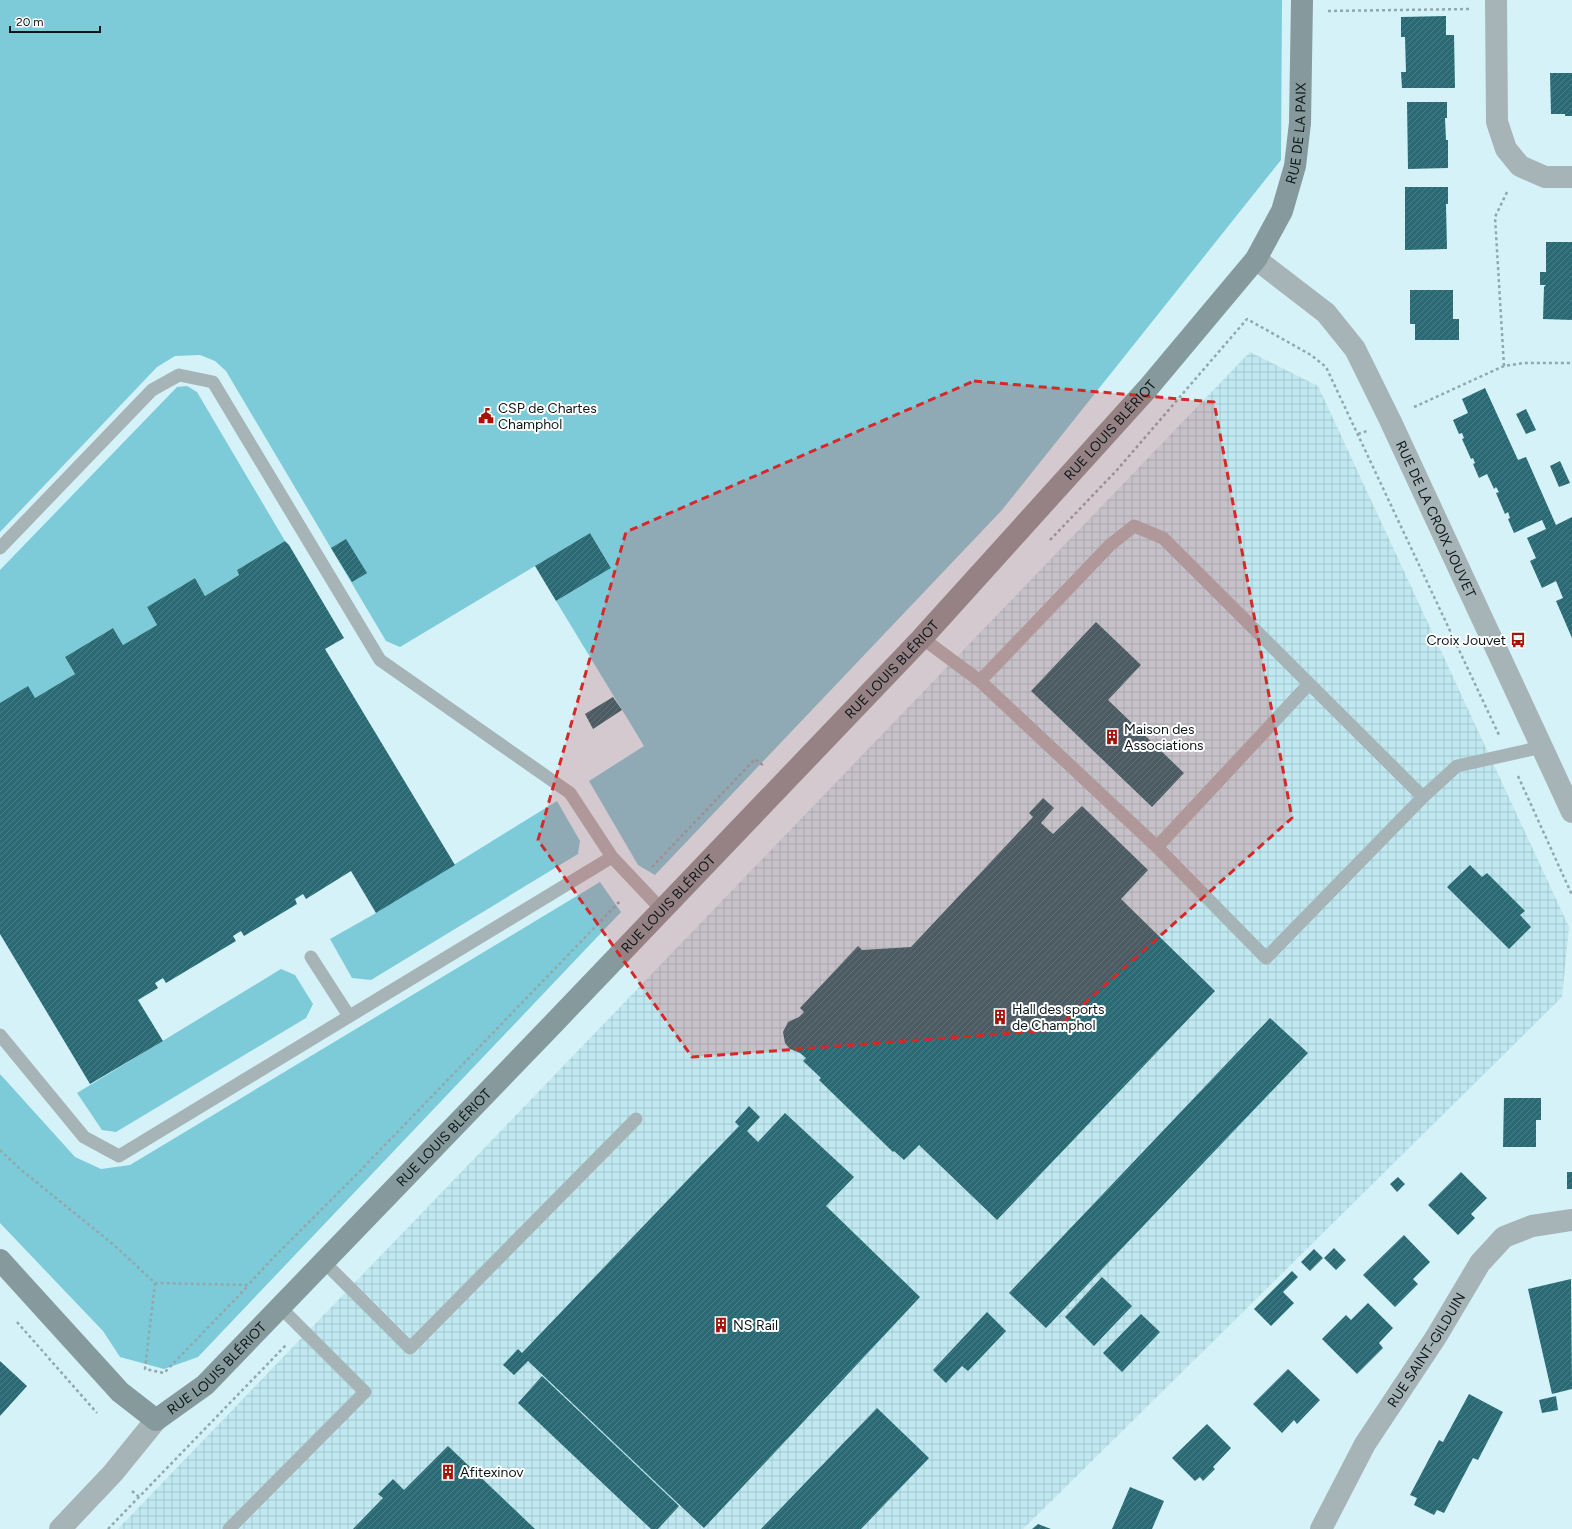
<svg xmlns="http://www.w3.org/2000/svg" width="1572" height="1529" viewBox="0 0 1572 1529" font-family="Figtree,sans-serif">
	<defs>
		<pattern id="industrial-grid" width="8" height="8" patternUnits="userSpaceOnUse"><rect width="8" height="8" fill="#c0e8f0"/><path d="M0 4h8M4 0v8" fill="none" stroke="#a4c6cd"/></pattern>
		<pattern id="building-hatch" width="6" height="6" patternUnits="userSpaceOnUse"><rect width="6" height="6" fill="#296a75"/><path d="M-1 1l2-2M0 6l6-6M5 7l2-2" fill="none" stroke="#4c7e86"/></pattern>
	</defs>
	<rect width="100%" height="100%" fill="#d4f2f8"/>
	<path fill="url(#industrial-grid)" d="M1250 352 1318 386 1569 927 1562 997 1023 1529H118Z"/>
	<path fill="#7dcbd9" d="M0 0H1282L1281 160 1002 510 655 875 638 865 589 781 644 746 556 601 611 568 590 533 400 647 386 641 226 371 215 361 200 355 175 356 157 367 0 532Z
		M187 386 197 392 285 541 237 570 239 575 205 596 195 578 147 607 157 625 123 645 113 628 65 657 75 674 35 698 0 703V570L177 387Z
		M557 801 580 841 578 854 371 980 352 978 330 939 376 913Z
		M600 882 621 912 198 1357 164 1369 120 1357 103 1331 0 1223V1074L75 1157 101 1169 130 1165Z
		M281 969 295 975 313 1004 306 1018 116 1132 102 1130 77 1093Z"/>
	<path fill="url(#building-hatch)" d="M1446 16V35H1454L1455 88H1402L1401 72H1406L1405 37H1401V17Z
		M1550 73H1572V116H1565V114H1551Z
		M1407 102H1447V118H1445L1446 140H1448V168L1408 169Z
		M1405 187H1448V204H1446L1447 249 1405 250Z
		M1546 242H1572V320L1543 319 1544 287 1546 285H1540V272H1546Z
		M1410 290H1453V319H1459V340H1415V324H1410Z
		M1485 388 1518 460 1526 457 1556 525 1572 517V638L1556 601 1563 598 1556 581 1542 588 1530 561 1536 558 1527 538 1546 529 1542 520 1514 533 1508 519 1510 518 1508 512 1505 514 1496 493 1499 492 1496 487 1494 489 1487 474 1479 478 1473 464 1475 463 1473 458 1471 459 1462 439 1464 438 1462 433 1459 434 1453 420 1468 413 1462 399Z
		M1526 409 1536 430 1526 434 1516 414Z
		M1560 461 1570 483 1559 487 1550 466Z
		M590 533 611 568 556 601 535 566Z
		M346 539 367 573 352 582 331 548Z
		M285 541 289 545 344 638 325 649 455 865 376 913 351 871 306 899 303 894 295 899 297 904 244 936 241 931 233 936 236 941 166 983 163 978 155 983 158 988 138 1000 163 1041 90 1084 0 934V703L28 686 35 698 75 674 65 657 113 628 123 645 157 625 147 607 195 578 205 596 239 575 237 570Z
		M1096 622 1141 665 1108 700 1184 773 1152 807 1031 691Z
		M613 697 622 710 593 729 585 714Z
		M1043 798 1054 808 1041 823 1053 834 1082 806 1148 870 1121 899 1215 991 997 1220 919 1145 904 1160 894 1151 893 1152 819 1080 821 1078 803 1061 806 1058 800 1053 790 1049 785 1043 783 1032 788 1022 799 1017 804 1012 800 1008 858 946 862 950 911 947 1033 817 1029 813Z
		M1470 865 1482 877 1487 873 1525 911 1520 915 1531 927 1509 949 1447 887Z
		M1270 1018 1308 1053 1046 1328 1009 1293Z
		M1504 1098H1541V1120H1536V1147H1503Z
		M749 1106 760 1117 747 1131 758 1142 785 1113 854 1177 826 1206 920 1297 704 1528 528 1361 514 1375 503 1365 518 1349 522 1353 739 1126 735 1122Z
		M1461 1172 1487 1198 1471 1214 1475 1218 1458 1235 1428 1205Z
		M1567 1172H1572V1189H1567Z
		M1398 1177 1405 1184 1397 1192 1390 1184Z
		M1404 1235 1430 1262 1413 1279 1418 1284 1395 1307 1363 1275Z
		M1334 1248 1346 1260 1336 1270 1324 1258Z
		M1314 1249 1323 1258 1310 1271 1301 1262Z
		M1292 1271 1298 1277 1283 1292 1294 1303 1271 1326 1254 1309Z
		M1102 1277 1132 1306 1094 1346 1065 1317Z
		M1571 1279 1572 1389 1552 1394 1528 1289Z
		M1368 1303 1393 1328 1379 1343 1383 1348 1357 1374 1322 1339 1346 1315 1351 1320Z
		M987 1312 1006 1331 968 1371 962 1366 946 1383 933 1370Z
		M1141 1314 1160 1332 1122 1372 1103 1353Z
		M0 1361 27 1386 0 1416Z
		M1288 1369 1320 1400 1297 1424 1294 1420 1282 1433 1253 1404Z
		M542 1376 679 1506 658 1529H651L518 1403Z
		M1469 1394 1503 1412 1478 1460 1473 1458 1444 1513 1437 1510 1434 1515 1414 1505 1417 1498 1410 1495 1439 1440 1443 1442Z
		M1556 1396 1558 1410 1542 1413 1539 1400Z
		M877 1408 929 1458 861 1529H761Z
		M1207 1424 1231 1448 1213 1467 1215 1469 1203 1481 1200 1477 1195 1481 1172 1458Z
		M448 1446 535 1529H353L383 1498 378 1494 393 1479 404 1490Z
		M1130 1487 1164 1501 1152 1529H1112Z
		M1038 1524 1051 1529H1032Z"/>
	<g fill="none" stroke-linecap="round" stroke-linejoin="round">
		<path stroke="#91a8ad" stroke-width="2.5" stroke-dasharray="3 3" stroke-linecap="butt" d="M1328 11 1469 9
			M1504 366 1495 217 1508 190
			M1414 407 1504 366 1524 363H1572
			M1358 434 1367 431
			M1050 540 1117 470 1247 319 1311 355 1326 367 1499 735
			M1518 776 1572 895
			M652 867 755 759 764 766
			M0 1150 20 1169 114 1245 155 1283 248 1285 272 1259 359 1172 621 900
			M155 1283 145 1369 164 1373 248 1286
			M17 1322 97 1413
			M132 1491 139 1497
			M108 1529 286 1345"/>
		<path stroke="#a7b4b7" stroke-width="13" d="M0 548 152 390 179 375 213 382 380 660 570 793 612 857
			M922 638 980 681 1157 847 1266 958 1423 797 1457 766 1542 747
			M980 681 1110 545 1134 526 1163 538 1423 797
			M1157 847 1309 684
			M311 957 349 1016
			M0 1035 84 1137 119 1156 612 857 662 910
			M324 1262 410 1348 636 1119
			M229 1529 365 1392 280 1307"/>
		<g stroke="#a7b4b7" stroke-width="22">
			<path d="M1496 0 1497 122 1506 149 1520 166 1545 177H1572"/>
			<path id="s1" d="M1256 259 1326 313 1355 349 1390 420 1572 812"/>
			<path d="M60 1529 113 1473 156 1420"/>
			<path id="s2" d="M1321 1529 1365 1444 1436 1337 1480 1263 1504 1237 1532 1226 1572 1220"/>
		</g>
		<path stroke="#86999d" stroke-width="22" id="s3" d="M0 1260 120 1392 156 1420 205 1385 553 1024 922 638 1148 388 1256 259 1282 211 1295 166 1300 123 1302 0"/>
	</g>
	<path fill="#d62828" fill-opacity="0.2" stroke="#d62828" stroke-width="3" stroke-dasharray="8 5" stroke-linejoin="round" d="M974 381 1214 402 1292 818 1055 1030 692 1057 538 840 626 532Z"/>
	<defs>
		<symbol id="civic-bare" viewBox="-9 -9 18 18"><path d="M-.6-6.5H3V-4.5H.6V-3L4-1V1h2V6H-6V1h2V-1L-.6-3ZM-1.2 2.5V6h2.4V2.5Z" fill="#a61303" stroke="#fff" stroke-width="2.5" paint-order="stroke"/></symbol>
		<symbol id="bus-bare" viewBox="-9 -9 18 18"><path d="M-5-6H5V4H4V6H2V4H-2V6H-4V4H-5ZM-3.5-4V0h7V-4ZM-3.5 1.2v1.5H-2V1.2ZM2 1.2v1.5H3.5V1.2Z" fill="#a61303" stroke="#fff" stroke-width="2.5" paint-order="stroke"/></symbol>
		<symbol id="building-bare" viewBox="-9 -9 18 18"><path d="M-4-6H4V6H1V3H-1V6H-4ZM-2.5-4.3h1.7v1.8h-1.7ZM.8-4.3h1.7v1.8H.8ZM-2.5-1h1.7V.8h-1.7ZM.8-1h1.7V.8H.8Z" fill="#a61303" stroke="#fff" stroke-width="2.5" paint-order="stroke"/></symbol>
	</defs>
	<g fill-rule="evenodd">
		<use href="#civic-bare" x="475" y="405" width="22" height="22"/>
		<use href="#bus-bare" x="1507" y="629" width="22" height="22"/>
		<use href="#building-bare" x="1101" y="726" width="22" height="22"/>
		<use href="#building-bare" x="989" y="1006" width="22" height="22"/>
		<use href="#building-bare" x="710" y="1314" width="22" height="22"/>
		<use href="#building-bare" x="437" y="1461" width="22" height="22"/>
	</g>
	<g text-anchor="middle" stroke-width="4" stroke-linejoin="round" paint-order="stroke">
		<g font-size="14" fill="#0c1619" stroke="#fff">
			<text dy="5" stroke="none"><textPath href="#s3" startOffset="1959">RUE DE LA PAIX</textPath></text>
			<text dy="5" stroke="none"><textPath href="#s3" startOffset="1600">RUE LOUIS BLÉRIOT</textPath></text>
			<text dy="5" stroke="none"><textPath href="#s1" startOffset="323">RUE DE LA CROIX JOUVET</textPath></text>
			<text dy="5" stroke="none"><textPath href="#s3" startOffset="1276">RUE LOUIS BLÉRIOT</textPath></text>
			<text dy="5" stroke="none"><textPath href="#s3" startOffset="952">RUE LOUIS BLÉRIOT</textPath></text>
			<text dy="5" stroke="none"><textPath href="#s3" startOffset="628">RUE LOUIS BLÉRIOT</textPath></text>
			<text dy="5" stroke="none"><textPath href="#s2" startOffset="208">RUE SAINT-GILDUIN</textPath></text>
			<text dy="5" stroke="none"><textPath href="#s3" startOffset="304">RUE LOUIS BLÉRIOT</textPath></text>
		</g>
		<g font-size="14" fill="#0c1619" stroke="#fff" text-anchor="start">
			<text x="498" y="413">CSP de Chartes<tspan x="498" dy="16">Champhol</tspan></text>
			<text x="1506" y="645" text-anchor="end">Croix Jouvet</text>
			<text x="1124" y="734">Maison des<tspan x="1124" dy="16">Associations</tspan></text>
			<text x="1012" y="1014">Hall des sports<tspan x="1012" dy="16">de Champhol</tspan></text>
			<text x="733" y="1330">NS Rail</text>
			<text x="460" y="1477">Afitexinov</text>
		</g>
	</g>
	<path d="M10 26v6h90v-6" fill="none" stroke="#0c1619" stroke-width="2"/>
	<text x="16" y="26" font-size="12" fill="#0c1619" stroke="#ffffff" stroke-width="3" paint-order="stroke">20 m</text>
</svg>
